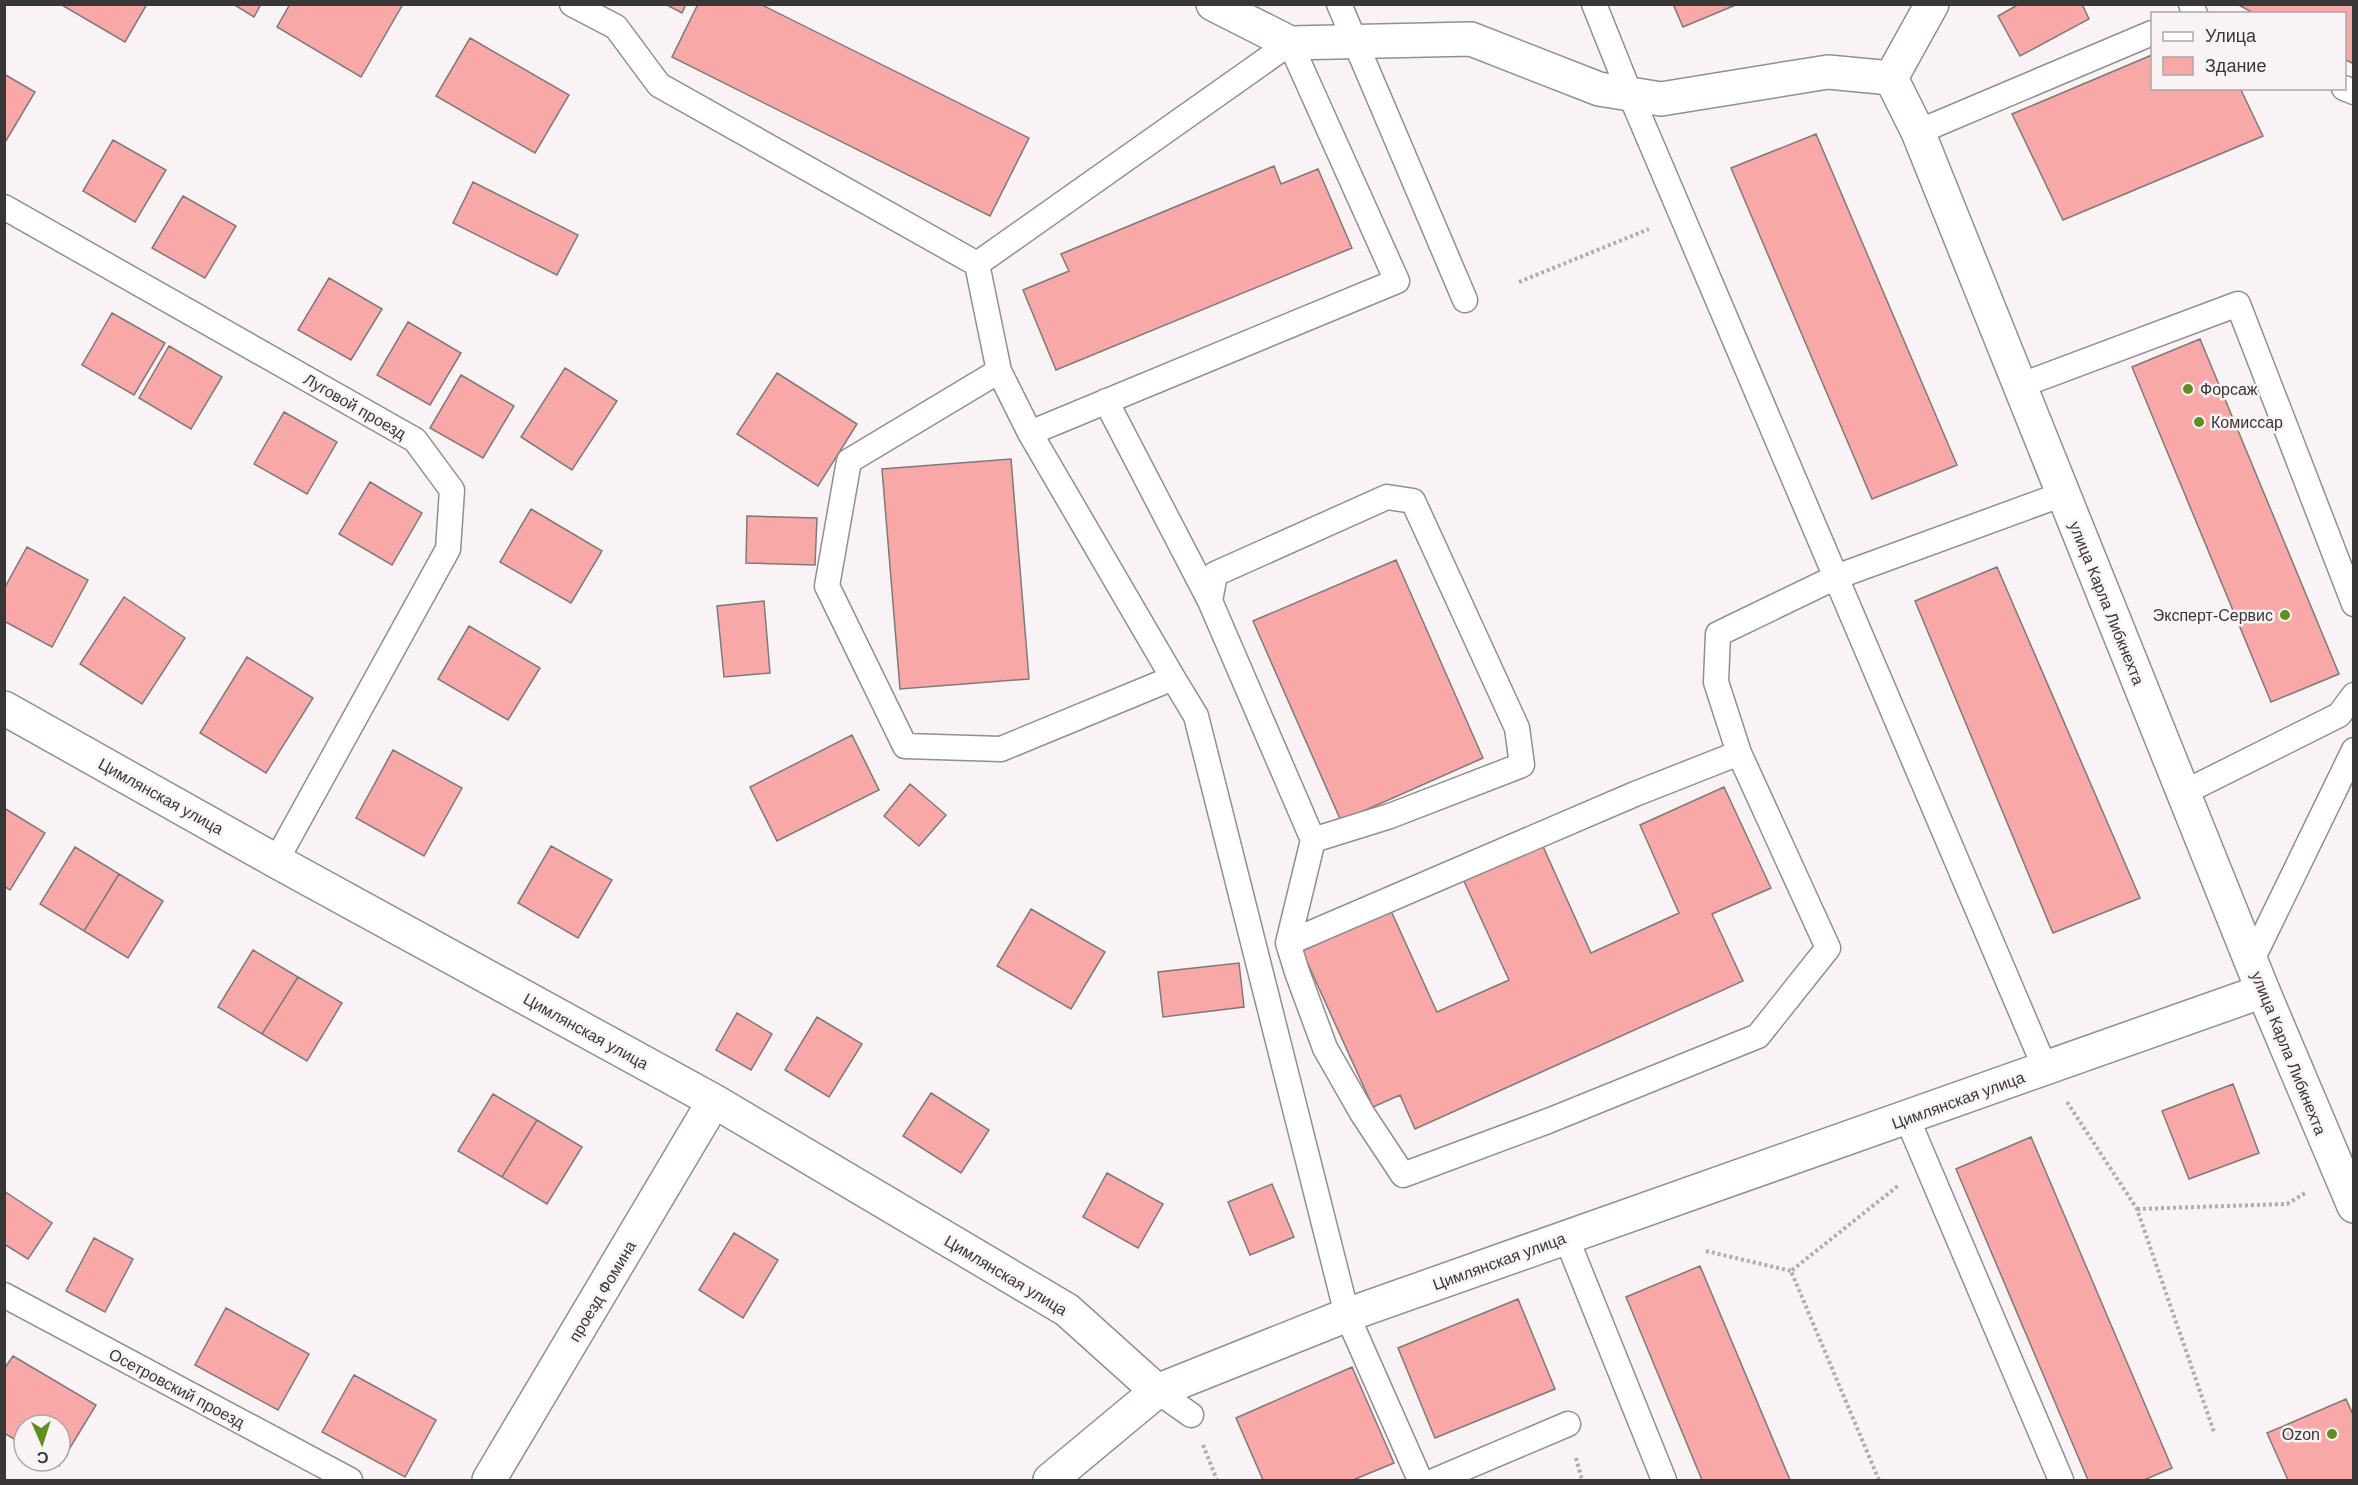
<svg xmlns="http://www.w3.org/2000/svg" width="2358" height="1485" viewBox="0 0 2358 1485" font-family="Helvetica,sans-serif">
	<rect width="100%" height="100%" fill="#f9f3f5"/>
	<path fill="#f7a8a7" stroke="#7f7979" stroke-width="1.5" d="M60 4H147L125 42Z
		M233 4H261L254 17Z
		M290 4H403L361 77 277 27Z
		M665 4H686L682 13Z
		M698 4H760L1029 138 990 216 672 57Z
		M1673 4H1738L1683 27Z
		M2019 4H2082L2089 19 2020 56 1998 16Z
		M2237 4H2354V64L2344 59V14H2255Z
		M470 38 569 95 535 153 436 96Z
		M2152 55V88H2240L2263 136 2063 220 2012 114Z
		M4 74 35 92 4 144Z
		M1816 134 1957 465 1872 499 1731 168Z
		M113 140 166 170 135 222 83 191Z
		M1274 166 1281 184 1318 169 1352 248 1056 370 1023 290 1069 271 1061 254Z
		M473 182 578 235 557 275 453 223Z
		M183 196 236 226 205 278 152 248Z
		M329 278 382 309 351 360 298 330Z
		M112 313 165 343 134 395 82 365Z
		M408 322 461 353 430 405 377 375Z
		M2200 339 2339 674 2271 702 2132 367Z
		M169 346 222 377 191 429 139 398Z
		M565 368 617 401 572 470 521 437Z
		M777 373 857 424 818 486 737 434Z
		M461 375 514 406 483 458 430 428Z
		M284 412 337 442 307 494 254 464Z
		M1011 459 1029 679 900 689 882 469Z
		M370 482 422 513 392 565 339 534Z
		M531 509 602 551 571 603 500 562Z
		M747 516 817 518 815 565 746 563Z
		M27 547 88 580 52 647 4 621V589Z
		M1396 560 1483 758 1341 821 1253 621Z
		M1997 567 2140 898 2053 933 1915 601Z
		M124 597 185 638 142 704 80 664Z
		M764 601 770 673 724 677 717 606Z
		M469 626 540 668 508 720 438 679Z
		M247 657 313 698 266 773 200 733Z
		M852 735 879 790 777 841 750 787Z
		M393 750 462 788 424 856 356 818Z
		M910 784 946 815 919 846 884 816Z
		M1724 787 1771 888 1712 914 1743 981 1415 1129 1400 1095 1373 1107 1302 951 1391 911 1437 1012 1509 980 1462 877 1541 842 1591 953 1679 913 1640 825Z
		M4 808 45 833 10 890 4 886Z
		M551 846 612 880 578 938 518 903Z
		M75 847 119 874 84 931 40 904Z
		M119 874 163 901 128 958 84 931Z
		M1031 909 1105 952 1071 1009 997 966Z
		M253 950 298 977 262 1034 218 1007Z
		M1239 963 1244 1007 1163 1017 1158 972Z
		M298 977 342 1003 307 1061 262 1034Z
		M737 1013 772 1034 751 1070 716 1050Z
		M817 1017 862 1044 829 1097 785 1070Z
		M2233 1084 2259 1153 2189 1179 2162 1111Z
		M931 1093 989 1130 961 1173 903 1136Z
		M493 1094 537 1120 502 1177 458 1151Z
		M537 1120 582 1147 547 1204 502 1177Z
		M2031 1137 2172 1468 2144 1480H2088L1956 1169Z
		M1107 1173 1163 1204 1138 1248 1083 1217Z
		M1272 1184 1294 1237 1250 1255 1228 1202Z
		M4 1191 52 1223 28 1259 4 1244Z
		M734 1233 778 1260 743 1318 699 1290Z
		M94 1238 133 1259 105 1312 66 1291Z
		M1700 1266 1790 1480H1702L1626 1297Z
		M1518 1299 1555 1389 1435 1438 1398 1348Z
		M226 1308 309 1354 278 1410 195 1365Z
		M13 1356 96 1405 59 1466 51 1461H60V1425H24V1445L4 1433V1369Z
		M1352 1367 1394 1463 1353 1480H1263L1236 1418Z
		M354 1375 436 1420 405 1477 322 1432Z
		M2346 1399 2354 1417V1480H2288L2267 1433Z"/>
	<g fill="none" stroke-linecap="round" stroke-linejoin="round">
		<defs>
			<path id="lane" d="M572 4 616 27 659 85 977 264
				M1339 4 1465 300
				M1594 4 1630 94 2045 1068
				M2191 4 2195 14
				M2344 88 2354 92
				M1918 132 2152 33
				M4 207 415 440 452 490 448 549 276 861
				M999 371 849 461 827 586 905 746 1001 749 1173 678
				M2019 386 2238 304 2354 604
				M1106 401 1210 601
				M1030 433 1397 281 1290 43 977 264 999 371 1030 433 1173 678 1196 716 1347 1315 1420 1480
				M1739 753 1716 682 1718 634 1836 577 2063 494
				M2183 793 2339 715 2354 695
				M1288 943 1635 794 1739 753 1828 948 1758 1036 1548 1121 1403 1175 1362 1113 1325 1048 1297 972 1288 943 1313 840 1210 601 1215 574 1387 497 1413 501 1517 728 1522 765 1390 816 1313 840
				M2251 962 2354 750
				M1907 1118 2061 1480
				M1566 1237 1664 1480
				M4 1295 350 1480
				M1157 1391 1191 1415
				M1436 1480 1568 1424"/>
			<path id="street" d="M1213 4 1290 43 1471 39 1599 89 1661 99 1828 72 1891 78
				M4 708 276 861 714 1101 1067 1310 1157 1391 1347 1315 2263 991
				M489 1480 714 1101
				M1050 1480 1157 1391"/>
			<path id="secondary" d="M1932 4 1891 78 1918 132 2263 991 2354 1206"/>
		</defs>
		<use href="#lane" stroke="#938e90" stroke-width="27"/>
		<use href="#street" stroke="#938e90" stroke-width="36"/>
		<use href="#secondary" stroke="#938e90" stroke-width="36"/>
		<path stroke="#b1acad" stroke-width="4" stroke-dasharray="3 3" stroke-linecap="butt" d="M1519 282 1649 229
			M2067 1102 2137 1209 2214 1432
			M2137 1209 2287 1204 2307 1192
			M1706 1251 1791 1271
			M1203 1445 1217 1480
			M1576 1458 1582 1480
			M1879 1480 1791 1271 1899 1185"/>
		<use href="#lane" stroke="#fff" stroke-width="24"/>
		<use href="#street" stroke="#fff" stroke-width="33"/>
		<use href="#secondary" stroke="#fff" stroke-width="33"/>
	</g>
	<g fill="#618e20" stroke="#f9f3f5" stroke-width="2">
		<circle cx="2188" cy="389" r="6"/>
		<circle cx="2199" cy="422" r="6"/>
		<circle cx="2285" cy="615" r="6"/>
		<circle cx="2332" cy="1434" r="6"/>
	</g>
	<g text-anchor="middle" stroke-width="5" stroke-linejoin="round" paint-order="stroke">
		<g font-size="16" fill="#393637" stroke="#f9f3f5" text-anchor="start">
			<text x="2200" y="395">Форсаж</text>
			<text x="2211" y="428">Комиссар</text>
			<text x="2273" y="621" text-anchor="end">Эксперт-Сервис</text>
			<text x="2320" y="1440" text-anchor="end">Ozon</text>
		</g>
		<g font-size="16" fill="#393637" stroke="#f9f3f5">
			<text transform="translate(355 406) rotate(30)" y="6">Луговой проезд</text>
			<text transform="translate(2107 603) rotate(68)" y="6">улица Карла Либкнехта</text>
			<text transform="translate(161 796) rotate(29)" y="6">Цимлянская улица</text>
			<text transform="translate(586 1031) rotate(29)" y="6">Цимлянская улица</text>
			<text transform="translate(2289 1053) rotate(68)" y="6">улица Карла Либкнехта</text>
			<text transform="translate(1958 1100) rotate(-20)" y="6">Цимлянская улица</text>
			<text transform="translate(1499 1261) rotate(-20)" y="6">Цимлянская улица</text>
			<text transform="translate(1006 1275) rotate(31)" y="6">Цимлянская улица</text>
			<text transform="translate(602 1291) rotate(-59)" y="6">проезд Фомина</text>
			<text transform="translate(177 1388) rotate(28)" y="6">Осетровский проезд</text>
		</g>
	</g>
	<rect width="2358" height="1485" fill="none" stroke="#393637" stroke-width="12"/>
	<rect x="2151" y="12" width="195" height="78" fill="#f9f3f5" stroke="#aca7a9" stroke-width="1.5"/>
	<rect x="2163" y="32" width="30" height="9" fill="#ffffff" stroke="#aca7a9" stroke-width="1.5"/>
	<text x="2205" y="42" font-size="18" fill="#393637">Улица</text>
	<rect x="2163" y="57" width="30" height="18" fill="#f7a8a7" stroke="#aca7a9" stroke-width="1.5"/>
	<text x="2205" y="72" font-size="18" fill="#393637">Здание</text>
	<g transform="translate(42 1443) rotate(177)"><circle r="28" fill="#f9f3f5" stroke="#aca7a9" stroke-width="1.5"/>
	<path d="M0-4.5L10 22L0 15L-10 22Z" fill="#618e20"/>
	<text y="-9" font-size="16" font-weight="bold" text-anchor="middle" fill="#393637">С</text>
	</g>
</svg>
